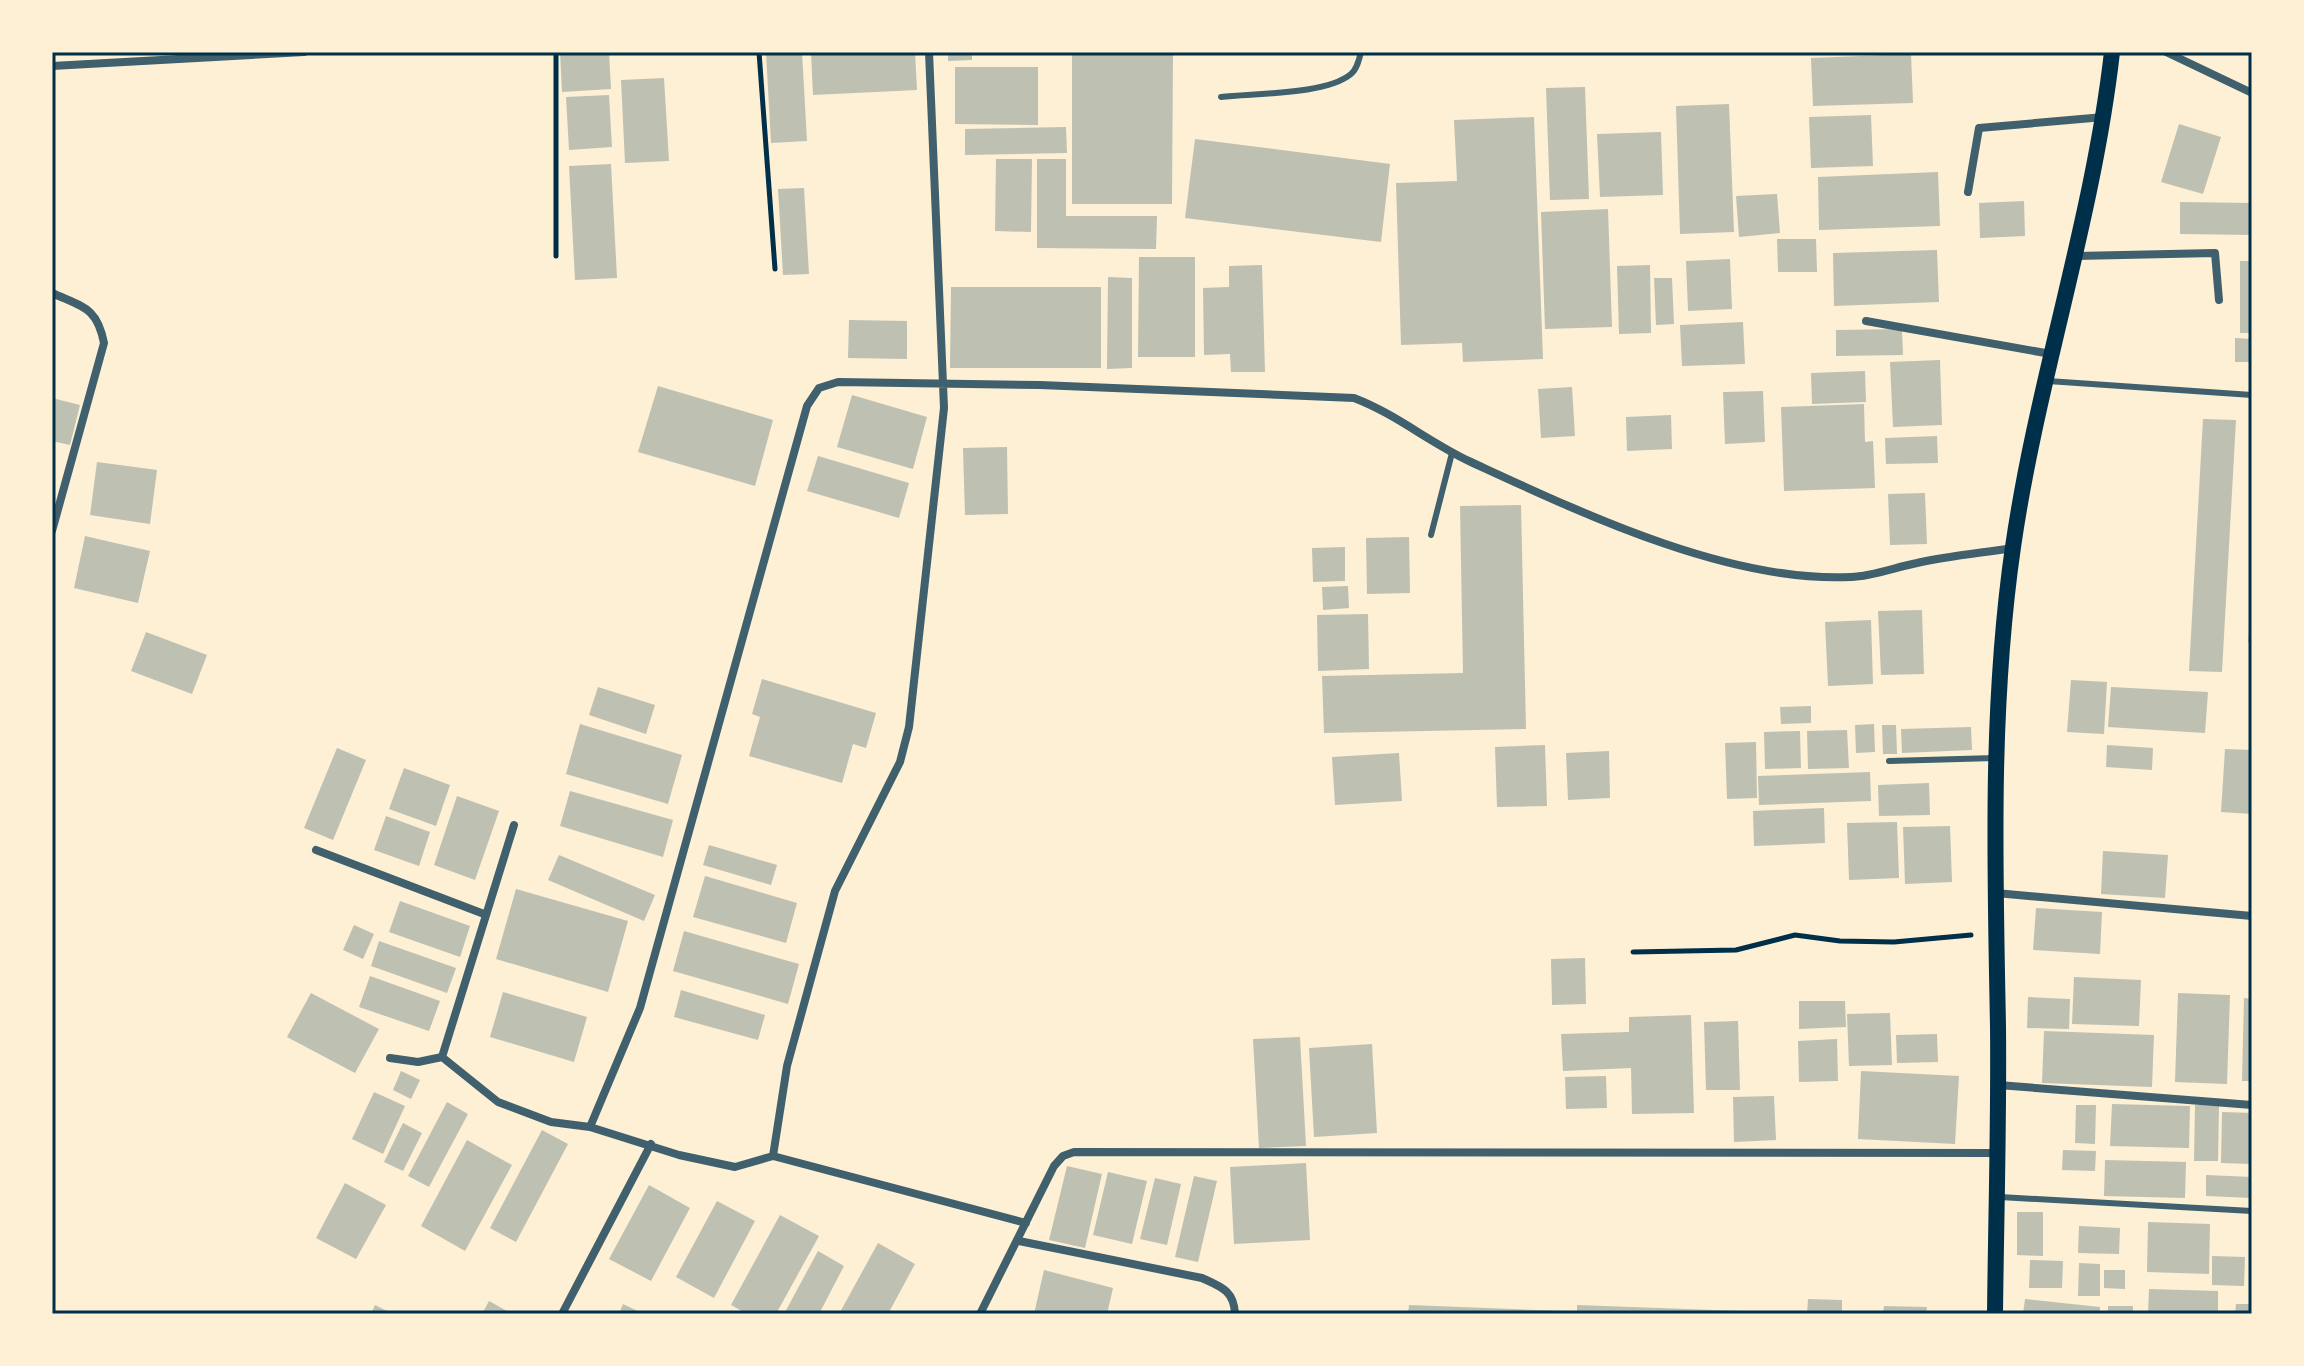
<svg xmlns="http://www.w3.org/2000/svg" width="2304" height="1366" viewBox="0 0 2304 1366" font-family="Inter,sans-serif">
	<rect width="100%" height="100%" fill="#fdf0d5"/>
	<path fill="#bec0b2" d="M560 52H609L611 89 562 92Z
		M766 52H802L807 141 771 143Z
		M811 52H915L917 90 813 95Z
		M948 52H972V60L948 61Z
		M989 52H1014V55H989Z
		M1072 52H1173L1172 204H1072Z
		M1911 54 1913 103 1813 106 1811 58Z
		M955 67H1038V125L955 124Z
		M664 78 669 161 625 163 621 80Z
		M1585 87 1589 199 1550 200 1546 88Z
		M609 95 612 147 569 150 566 97Z
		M1729 104 1734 232 1680 234 1676 106Z
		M1871 115 1873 166 1811 168 1809 117Z
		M1534 117 1543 359 1463 362 1462 343 1401 345 1396 183 1457 181 1454 120Z
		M2179 124 2221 137 2203 194 2161 182Z
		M1066 127 1067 153 965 155V129Z
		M1661 132 1663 195 1600 197 1597 134Z
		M1195 139 1390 164 1381 242 1185 218Z
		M996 159H1032L1031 232 995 231Z
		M1037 159H1066V216H1157L1156 249 1037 248Z
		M611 164 617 278 575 280 569 166Z
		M1938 172 1940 226 1819 230 1818 177Z
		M804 188 809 274 783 275 778 189Z
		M1777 194 1780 233 1739 237 1736 196Z
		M2024 201 2025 236 1980 238 1979 203Z
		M2180 202 2252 203V235L2180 234Z
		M1608 209 1612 327 1545 329 1541 212Z
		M1777 239H1816L1817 272H1778Z
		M1937 250 1939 302 1834 306 1833 253Z
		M1139 257H1195V357H1138Z
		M1730 259 1732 309 1688 311 1686 261Z
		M2240 261H2252V333H2240Z
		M1262 265 1265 372H1231L1230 354 1204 355 1203 288 1229 287V266Z
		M1650 265 1651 333 1619 334 1617 266Z
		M1108 277 1132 278V368L1107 369Z
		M1654 278H1672L1674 324 1656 325Z
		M951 287H1101V368H950Z
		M849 320 907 321V359L848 358Z
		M1743 322 1745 364 1682 366 1680 325Z
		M1902 329 1903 355 1836 356V330Z
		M2235 338 2252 339V362H2235Z
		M1940 360 1942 425 1893 427 1890 362Z
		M1865 371 1866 402 1812 404 1811 373Z
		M658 386 773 420 755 486 638 452Z
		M1572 387 1575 436 1541 438 1538 389Z
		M1763 391 1765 442 1725 444 1723 392Z
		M852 395 927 417 913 469 837 447Z
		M52 398 80 405 70 445 52 441Z
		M1864 404 1865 442 1873 441 1875 488 1784 491 1781 407Z
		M1671 415 1672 449 1627 451 1626 417Z
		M2203 419 2236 420 2222 672 2189 671Z
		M1937 436 1938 463 1886 464 1885 438Z
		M1007 447 1008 514 965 515 963 448Z
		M818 456 909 483 899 518 807 491Z
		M97 462 157 470 150 524 90 515Z
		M1925 493 1927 544 1890 545 1888 494Z
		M1521 505 1526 729 1324 733 1322 676 1463 673 1460 506Z
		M85 536 150 551 138 603 74 588Z
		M1409 537 1410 593 1367 594 1366 538Z
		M1345 547V581L1313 582 1312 548Z
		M1348 586 1349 608 1323 610 1322 587Z
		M1922 610 1924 674 1881 675 1878 611Z
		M1368 614 1369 669 1318 671 1317 615Z
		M2250 618H2252V642H2248Z
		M1871 620 1873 684 1828 686 1825 622Z
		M146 632 207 655 192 694 131 671Z
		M762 679 876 713 866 748 853 744 842 783 749 756 760 717 752 714Z
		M2071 680 2107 682 2104 734 2067 732Z
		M598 687 655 705 646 734 589 715Z
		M2111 687 2208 692 2205 733 2108 727Z
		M1811 706V723L1781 724 1780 707Z
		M580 724 682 755 668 804 566 774Z
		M1874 724 1875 752 1856 753 1855 725Z
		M1882 725H1896L1897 754H1883Z
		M1971 727 1972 750 1902 753 1901 729Z
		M1847 730 1849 768 1808 769 1807 731Z
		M1800 731 1801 768 1765 769 1764 732Z
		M1756 742 1757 798 1727 799 1725 743Z
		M1545 745 1547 806 1497 807 1495 747Z
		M2107 745 2153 748 2152 770 2106 767Z
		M337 748 366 760 333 840 304 828Z
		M2225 749 2252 750V814L2221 812Z
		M1609 751 1610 798 1568 800 1566 753Z
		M1399 753 1402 801 1335 805 1332 757Z
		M404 768 450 785 436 826 389 809Z
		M1870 772 1871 801 1759 805 1758 776Z
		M1929 783 1930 815 1879 816 1878 785Z
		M570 791 673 820 663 857 560 826Z
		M457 796 499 811 475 880 434 865Z
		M1824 808 1825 843 1754 846 1753 811Z
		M386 816 430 832 419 866 374 850Z
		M1897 822 1899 878 1849 880 1847 823Z
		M1950 826 1952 882 1905 884 1903 827Z
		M709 845 777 865 771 885 703 865Z
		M2103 851 2168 855 2165 898 2101 894Z
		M559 855 655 895 644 921 548 880Z
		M705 876 797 903 786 943 693 917Z
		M516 889 628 921 608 992 496 959Z
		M400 901 470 926 460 957 389 932Z
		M2036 908 2102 912 2100 954 2033 950Z
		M354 925 374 934 363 959 343 950Z
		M684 931 799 964 788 1004 673 971Z
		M379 941 456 968 447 993 371 966Z
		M1585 958 1586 1004 1552 1005 1551 959Z
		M370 976 440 1001 429 1031 359 1007Z
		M2074 977 2141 980 2139 1026 2072 1024Z
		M681 990 765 1015 758 1040 674 1017Z
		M503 992 587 1017 574 1062 490 1037Z
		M311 993 379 1029 355 1073 287 1037Z
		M2178 993 2230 995 2227 1084 2175 1082Z
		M2028 997 2070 999 2069 1029 2027 1028Z
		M2244 998 2252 999V1081H2242Z
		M1799 1001H1845L1846 1027 1799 1029Z
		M1890 1013 1892 1065 1849 1066 1847 1014Z
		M1691 1015 1694 1113 1632 1114 1631 1068 1563 1071 1561 1034 1629 1032V1017Z
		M1738 1021 1740 1090H1706L1704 1022Z
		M2044 1031 2154 1035 2152 1087 2042 1083Z
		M1937 1034 1938 1062 1897 1063 1896 1035Z
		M1300 1037 1306 1146 1259 1148 1253 1039Z
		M1837 1039 1838 1081 1799 1082 1798 1041Z
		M1372 1044 1377 1133 1314 1137 1309 1048Z
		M401 1071 420 1080 411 1099 393 1090Z
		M1861 1071 1959 1076 1955 1144 1858 1139Z
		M1606 1076 1607 1108 1566 1109 1565 1077Z
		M374 1092 405 1106 383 1154 352 1139Z
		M1774 1096 1776 1140 1734 1142 1733 1097Z
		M447 1102 468 1114 429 1187 408 1176Z
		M2112 1104 2190 1106 2189 1148 2110 1146Z
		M2076 1105H2096L2095 1144 2075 1143Z
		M2195 1105H2219L2218 1161H2194Z
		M2222 1112 2252 1113V1164L2221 1163Z
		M403 1123 422 1133 403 1171 384 1162Z
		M542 1130 568 1144 516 1242 490 1228Z
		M467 1140 512 1165 465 1251 421 1226Z
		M2063 1150 2096 1151 2095 1171 2062 1170Z
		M2105 1160 2186 1162 2185 1198 2104 1196Z
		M1306 1163 1310 1240 1234 1244 1230 1167Z
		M1067 1166 1102 1174 1085 1248 1049 1240Z
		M1108 1172 1147 1181 1132 1244 1093 1235Z
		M2206 1175 2252 1177V1198L2206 1196Z
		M1194 1176 1217 1181 1198 1262 1175 1257Z
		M1155 1178 1181 1184 1167 1245 1140 1239Z
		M345 1183 386 1205 356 1259 316 1238Z
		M649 1185 690 1208 651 1281 609 1259Z
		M717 1201 755 1221 714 1298 676 1277Z
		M2017 1212H2043V1256L2017 1255Z
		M780 1215 819 1236 776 1314H747L731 1305Z
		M2148 1222 2210 1224 2209 1274 2147 1272Z
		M2079 1226 2120 1228 2119 1254 2078 1253Z
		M878 1243 915 1264 888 1314H839Z
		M818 1251 844 1266 819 1314H784Z
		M2212 1256 2245 1257 2244 1286 2212 1285Z
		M2030 1260 2063 1261 2062 1288H2029Z
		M2079 1263 2100 1264V1296H2078Z
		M1044 1270 1113 1288 1107 1314H1034Z
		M2104 1270H2125V1289L2104 1288Z
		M2149 1289 2218 1291V1314H2148Z
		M1808 1299 1842 1300V1314H1807Z
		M2025 1299 2100 1307V1314H2023Z
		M489 1301 512 1314H482Z
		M623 1304 644 1314H619Z
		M2236 1304H2252V1314H2235Z
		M375 1305 393 1314H371Z
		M1409 1305 1566 1311V1314H1408Z
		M1577 1305 1742 1311 1741 1314H1577Z
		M1884 1306 1927 1307 1926 1314H1883Z
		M2108 1306H2133V1314H2108Z"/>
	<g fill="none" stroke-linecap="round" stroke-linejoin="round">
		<path stroke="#003049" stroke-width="5" d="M759 52 775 269
			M556 256V52
			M1633 952 1736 950 1795 935 1840 941 1894 942 1971 935"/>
		<path stroke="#3f606c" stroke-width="6" d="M1221 97C1255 93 1326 95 1351 74 1357 69 1359 60 1361 52
			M2048 381 2252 395
			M1431 535 1452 453
			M1889 761 1995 758
			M2000 1197 2252 1211"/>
		<path stroke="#3f606c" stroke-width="8" d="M2166 52 2252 93
			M52 66 304 52
			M1968 192 1979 128 2104 117
			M2076 256 2215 253 2219 300
			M52 293C83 307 97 307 104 343L52 531
			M1866 321 2051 354
			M316 850 484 914
			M1996 893 2252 916
			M442 1057 514 825
			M390 1058 418 1062 442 1057 498 1102 551 1122 590 1127 679 1155 735 1167 773 1156 1026 1223
			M1998 1085 2252 1105
			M590 1127 640 1008 807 406 819 388 838 382 1040 385 1354 398C1396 414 1430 443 1471 462 1582 513 1728 583 1851 577 1873 576 1896 567 1917 563 1948 556 1981 553 2013 548
			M773 1156 787 1066 835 891 900 762 909 727 944 408 929 52
			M1019 1241 1202 1278C1222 1287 1234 1291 1235 1314
			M562 1314 651 1144
			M980 1314 1054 1166 1063 1156 1074 1152 1997 1153"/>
		<path stroke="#003049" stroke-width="16" d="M1995 1314C1996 1218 1999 1122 1998 1026 1995 867 1990 706 2013 547 2037 380 2093 220 2112 52"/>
	</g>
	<rect width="2304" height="1366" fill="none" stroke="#fdf0d5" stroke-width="108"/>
	<rect x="54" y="54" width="2196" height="1258" fill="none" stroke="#003049" stroke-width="3"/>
</svg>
